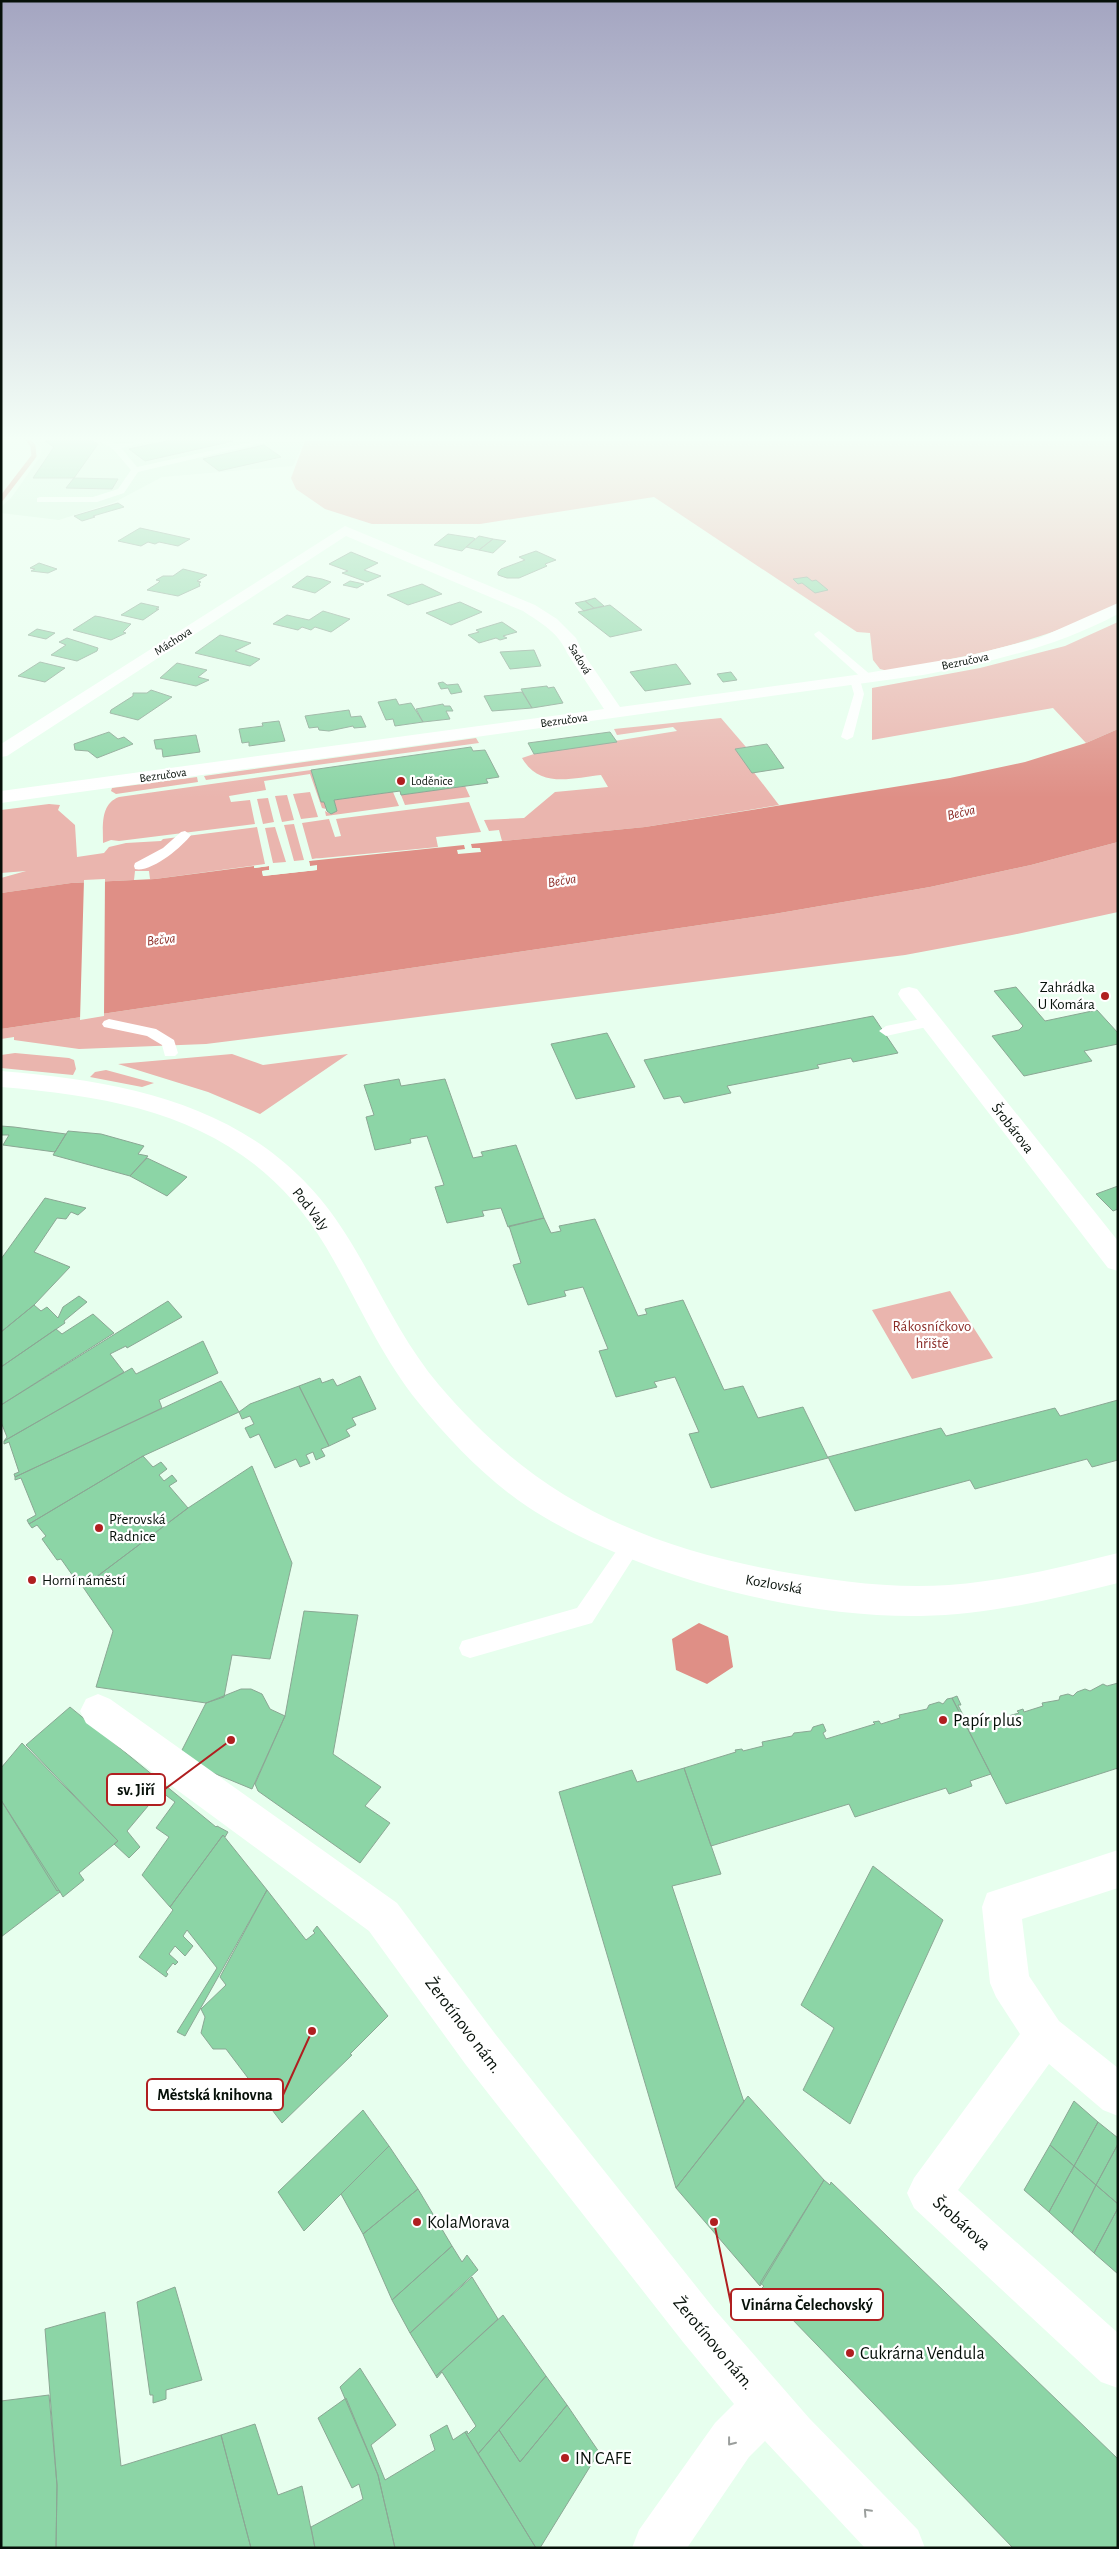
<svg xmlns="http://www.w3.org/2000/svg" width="1119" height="2549" viewBox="0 0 1119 2549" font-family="'Alegreya Sans',sans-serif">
	<rect width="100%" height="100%" fill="#e7ffee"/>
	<path fill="#d1f6dc" d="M34 441H304L293 466 162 477 115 502 59 520 1 513V507L11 498 40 457 42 448Z"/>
	<path fill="#eab5ae" d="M305 441H1118V604C1041 643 971 656 888 671L880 669 873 660 870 633 857 632 654 497 480 524H372L325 509 296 489 291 478Z
		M1118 622V729L1086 743 1053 708 872 740V688L980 668 1065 646Z
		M721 718 746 747 736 749 779 805 645 827 502 841 499 830 489 831 484 820 524 818 555 792 608 787 601 775C572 778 540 789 522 758L534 754 677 731 673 727 617 735 614 729Z
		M476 738 479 743 206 780 204 776Z
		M311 770 321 802H324L326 809 322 808 310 774 264 781 266 790 229 796 231 802 250 800 255 824 119 841 111 840 103 843C103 826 100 804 119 797Z
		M197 777 198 782 116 794 111 791 112 788Z
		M465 786 470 797 405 805 401 795Z
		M310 792 318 817 301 819 293 794Z
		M393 792 399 806 326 816 325 811 331 814 337 811 334 800Z
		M287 795 294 820 282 822 275 796Z
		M268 798 274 822 263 824 257 799Z
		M469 802 481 832 436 837 438 847 312 859 302 823 329 819 335 837 341 836 336 819Z
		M49 804 60 805 58 810 75 825 77 857 104 853 109 847 126 843 161 841 163 839 257 827 265 864 155 879H150L149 871H135L134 880 71 883 1 893V878L26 871 1 873V810Z
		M294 824 304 860 294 861 284 825Z
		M275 827 286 862 273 863 265 828Z
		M1118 842V912L1012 935 905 955 206 1044 79 1049 14 1040V1037L1 1039V1029L774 914 930 887 1031 865Z
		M15 1053 69 1058 74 1060 76 1069 73 1075 1 1068V1055Z
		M232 1054 263 1065 348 1054 260 1114 208 1092 118 1064Z
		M106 1070 154 1083 142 1087 90 1077 95 1072Z
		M950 1291 993 1358 912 1379 872 1310Z"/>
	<path fill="#df8f86" d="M1118 729V842L1031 865 930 887 774 914 1 1029V893L71 883 155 879 254 866 255 868 269 866V870L262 871 263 876 317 870 310 866 309 861 464 845 465 849 457 850 458 854 481 852 480 848H472L471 844 645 827 950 778 1025 762 1086 743Z
		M699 1623 728 1636 733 1667 707 1684 676 1670 672 1639Z"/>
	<path fill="#e7ffee" d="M320 858 309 861 310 866 317 865V870L263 876 262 871 269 870V866L254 868V866L270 864 271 871 265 873 308 868 307 860Z
		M105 879 104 1016 80 1020 84 880Z"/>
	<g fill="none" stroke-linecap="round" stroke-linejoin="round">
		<path stroke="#df8f86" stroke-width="5" d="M1 499 34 456 33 446 29 441"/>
	</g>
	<path fill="#8cd5a6" stroke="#8ba794" d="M45 441H93L98 444 74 478H33L54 447Z
		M167 441H233L145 461 129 449Z
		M264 445 281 457 219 471 203 459Z
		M74 478 118 479 112 489 66 488Z
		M118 503 124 507 93 516 95 517 82 521 74 516Z
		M140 528 190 539 178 546 159 542 155 544 148 542 141 546 118 541Z
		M448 534 474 538 475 539 462 551 434 545Z
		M479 536 493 539 479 550 466 547Z
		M493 539 506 541 493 553 479 550Z
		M536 551 556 560 545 564 547 566 519 578H507L498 575V572L501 569 525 560 519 557Z
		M351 552 378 563 364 570 381 576 367 582 342 573 348 571 329 564Z
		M39 563 57 569 48 573 31 571 35 569 30 568Z
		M183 569 207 575 197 581 201 582 199 583 200 586 178 596 147 590 158 583 160 581 156 580 163 576H173Z
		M307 576 322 579 331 582 315 593 292 587Z
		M807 577 812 581 816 580 828 590 815 593 802 583 798 584 793 579Z
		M350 581 364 584 357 588 343 585Z
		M422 584 442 594 408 605 387 595Z
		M595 598 604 606 594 608 585 601Z
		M585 601 594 608 584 611 575 603Z
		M460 602 482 612 451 625 426 613Z
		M141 603 159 607 156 609H159L143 620 121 615Z
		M610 605 642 630 610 637 578 612Z
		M323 611 350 619 331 632 315 627 311 630 302 627 298 630 273 624 287 615 309 620Z
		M95 616 101 617 131 624 123 632 126 633 111 640 73 630Z
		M502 622 517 632 503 636 507 638 500 640 496 638 479 643 468 635 479 632 476 630Z
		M37 629 55 633 46 639 28 635Z
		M220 635 251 643 235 651 260 659 250 666 195 653Z
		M67 638 98 648 97 651 77 661 51 655 66 645 59 642Z
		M534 650 541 666 510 669 500 652Z
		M40 662 65 668 45 682 18 676Z
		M177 663 207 670 198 677 209 680 196 686 160 678Z
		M676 664 691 684 645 691 630 672Z
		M731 672 737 680 723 682 717 674Z
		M443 682 447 685 458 684 462 692 451 694 448 688 441 689 438 683Z
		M547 686 548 688 554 687 563 703 532 708 521 689Z
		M151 690 172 697 138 720 110 713 111 710 133 696V693H147Z
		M522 692 532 708 492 711 484 696Z
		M396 699 399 705 411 703 423 722 395 726 393 719 386 720 378 702Z
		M443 704 444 706H450L453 711H446L450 719 423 722 416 709Z
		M349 710 351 717 361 716 366 727 354 728 353 726 329 731 319 730 318 727 309 728 305 716Z
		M279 721 285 741 249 746V742L242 743 239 729 263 726 262 723Z
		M109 732 118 739 124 737 133 744 97 758 88 751 75 750 74 744Z
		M610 732 617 742 534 754 528 743Z
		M196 735 200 752 163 757 162 749H156L154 740Z
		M767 744 784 768 752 773 735 749Z
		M471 747 473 751 485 750 499 777 486 779 488 783 401 795 400 791 334 800 337 811 331 814 327 811 324 802H321L311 770Z
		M1016 987 1045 1021 1097 1010 1118 1033V1044L1084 1051 1092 1061 1024 1076 992 1036 1019 1030 1023 1026 994 991Z
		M873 1016 898 1053 853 1062 851 1058 817 1065 819 1068 727 1086 731 1093 684 1103 680 1096 664 1099 644 1060Z
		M607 1033 635 1087 576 1099 551 1044Z
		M399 1079 401 1086 445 1079 473 1158 483 1156 481 1152 516 1145 544 1218 508 1227 501 1208 482 1211 484 1216 447 1223 435 1187 444 1185 427 1136 410 1139 411 1143 375 1150 366 1117 374 1115 364 1085Z
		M1 1126 14 1127 66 1134 55 1152 3 1145 9 1135H1Z
		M68 1131 101 1134 144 1146 138 1154 148 1156 130 1176 53 1155Z
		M147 1158 187 1177 167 1196 130 1176Z
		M1118 1186V1209L1113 1211 1096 1194Z
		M45 1198 86 1208 78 1215 71 1212 66 1219 57 1218 34 1252 70 1267 34 1305 1 1332V1259Z
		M544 1218 551 1233 561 1231 559 1226 595 1219 638 1316 647 1314 645 1309 683 1300 724 1390 743 1386 758 1418 803 1407 828 1458 711 1488 689 1434 699 1432 675 1377 654 1382 657 1387 616 1397 599 1351 608 1349 583 1287 564 1291 566 1296 528 1305 513 1265 521 1263 509 1226Z
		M79 1296 87 1302 64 1321 65 1323 1 1367V1332L34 1305 41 1311 47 1307 58 1318 63 1307Z
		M168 1301 182 1317 127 1348 126 1346 110 1354 124 1372 4 1441 7 1437 1 1422V1405Z
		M93 1314 114 1333 1 1405V1367L56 1329 62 1334Z
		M203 1341 218 1373 159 1400 162 1408 15 1477 14 1474 19 1472 9 1442 4 1444V1441L132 1368 136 1374Z
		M360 1376 376 1409 352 1418 356 1425 346 1430 350 1436 329 1446 299 1386 320 1378 322 1383 333 1379 337 1386Z
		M221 1381 239 1412 143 1456 29 1524 27 1520 36 1515 21 1478 15 1480V1477Z
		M299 1386 329 1446 321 1449 325 1456 316 1460 313 1452 306 1455 310 1463 300 1467 296 1459 275 1468 259 1434 250 1438 245 1428 254 1424 250 1416 242 1419 239 1412 250 1404Z
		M1118 1400V1460L1092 1467 1087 1459 975 1489 970 1480 855 1511 828 1457 941 1428 946 1436 1055 1408 1060 1416Z
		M143 1456 153 1467 161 1462 167 1469 159 1475 164 1481 172 1475 177 1481 169 1486 188 1508 83 1587 82 1585 80 1586 61 1559 57 1560 42 1539 46 1536 37 1525 32 1528 29 1524Z
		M252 1466 292 1563 270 1659 232 1655 224 1697 206 1703 96 1687 113 1631 83 1587 188 1508Z
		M304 1611 358 1615 333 1754 381 1787 365 1806 390 1823 360 1863 258 1791 255 1784 285 1716Z
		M1118 1683V1768L1006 1804 952 1698 957 1696 961 1705H958L968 1725 972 1724 973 1726 1019 1713 1017 1711 1023 1709 1024 1712 1043 1706 1042 1703 1059 1700 1060 1696 1068 1694 1073 1696 1077 1692 1085 1689 1090 1691 1103 1684 1107 1686Z
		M241 1689H251L262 1694 270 1709 285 1716 252 1789 182 1760 181 1752 206 1703Z
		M952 1698 991 1774 970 1781 972 1786 949 1794 946 1788 855 1817 849 1804 711 1846 684 1768 736 1752 735 1750 742 1749 743 1751 763 1746 762 1742 792 1736 794 1733 811 1731 813 1727 823 1724 826 1731 823 1733 826 1739 875 1724 873 1722 879 1721 881 1724 900 1718 899 1715 927 1709 929 1705 939 1702 943 1704 947 1699Z
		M70 1707 216 1827 217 1826 228 1832 225 1837 223 1835 170 1907 142 1875 169 1837 156 1828 175 1802 163 1793H159L127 1831 140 1847 129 1858 114 1844 118 1841 26 1745Z
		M22 1743 118 1841 79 1873 84 1880 63 1897 59 1890 57 1891 1 1800V1768Z
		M684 1768 721 1874 672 1886 744 2102 676 2188 559 1792 632 1770 637 1782Z
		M1 1800 60 1892 1 1937Z
		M223 1835 267 1890 185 2036 177 2032 217 1968 187 1930 183 1936 193 1946 185 1956 175 1946 169 1954 178 1962 175 1965 173 1963 166 1972 168 1974 166 1977 139 1957 173 1910 170 1907Z
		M873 1866 943 1920 850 2124 803 2090 834 2028 801 2005Z
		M267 1890 306 1940 315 1933 313 1931 317 1926 388 2016 350 2054 352 2055 282 2123 226 2049H213L201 2033 205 2017 201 2009 226 1985 220 1977Z
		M748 2096 824 2180 760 2286 676 2188Z
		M1074 2101 1098 2122 1074 2166 1050 2145Z
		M363 2110 389 2146 304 2231 278 2192Z
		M1098 2122 1118 2138V2144L1096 2185 1074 2166Z
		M1118 2144V2204L1096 2185Z
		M1050 2145 1074 2166 1049 2212 1024 2190Z
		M389 2146 418 2189 363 2234 341 2194Z
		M1074 2166 1096 2185 1072 2233 1049 2212Z
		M824 2180 830 2185 831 2182 1118 2459V2548H1013L762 2288 764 2286 760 2283Z
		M1096 2185 1118 2204V2208L1094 2253 1072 2233Z
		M418 2189 452 2246 392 2300 363 2234Z
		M1118 2208V2274L1094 2253Z
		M452 2246 462 2262 467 2255 478 2270 410 2333 392 2300Z
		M472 2277 498 2319 436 2376 410 2333Z
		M175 2287 202 2380 166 2390V2399L153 2403V2395H150L137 2302Z
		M105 2312 121 2466 221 2435 251 2548H56L57 2485 45 2329Z
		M503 2315 546 2376 478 2454 465 2432 467 2431 468 2434 476 2426 442 2372 437 2378 436 2376Z
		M360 2368 396 2425 371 2445 385 2480 435 2450 430 2435 447 2425 453 2440 465 2432 536 2548H395L378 2475 340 2387Z
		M546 2376 567 2405 520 2462 499 2430Z
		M49 2395 57 2485 56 2548H1V2401Z
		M346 2398 378 2475 395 2548H315L311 2527 363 2499 359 2484 352 2488 318 2418Z
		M567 2405 599 2452 540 2548H536L478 2454 499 2430 520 2462Z
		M255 2424 278 2495 302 2486 315 2548H251L221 2435Z"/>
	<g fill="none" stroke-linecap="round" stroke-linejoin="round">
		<path fill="#fff" fill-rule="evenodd" d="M100 441H110L117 444 149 441 121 448 137 467 255 441H270L138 472 124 493 97 502H37V498L40 497H93L118 489 131 470 113 449Z
			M819 631 872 676V680H864L815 636 814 634Z
			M855 677 860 680 864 694 853 737 847 740 841 737 854 694 850 680Z
			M185 831 191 835C182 847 151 873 135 869L134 866 135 863 163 848 181 832Z
			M931 1017 936 1019 938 1022 936 1025 886 1036 879 1031 886 1026Z
			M109 1019 156 1029 174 1040 178 1053 175 1056H165L162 1045 147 1036 104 1027 102 1024 104 1021Z
			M631 1537 638 1540 641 1546 592 1623 470 1658 462 1655 459 1648 462 1641 577 1608 624 1540Z"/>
		<path fill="#fff" fill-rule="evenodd" d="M345 526 535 605 557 619 576 638 583 653 620 707 855 675 968 656 1039 638 1118 603V614C1056 647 991 662 923 675L1 803V791L604 709 567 653C559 633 541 623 523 611L346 536 7 756 1 757V744Z
			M909 987 917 989 1118 1241V1271L1108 1268 901 999 898 994 901 989Z
			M1 1071C137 1082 267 1109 345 1233 377 1283 400 1339 439 1385 534 1497 636 1544 778 1571 835 1581 891 1589 949 1585 1006 1581 1062 1567 1118 1553V1583C1054 1599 988 1615 921 1616 797 1618 633 1575 528 1507 486 1479 450 1441 418 1402 380 1355 357 1299 326 1247 252 1123 135 1098 1 1087Z
			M98 1694 110 1699 397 1903 496 2035 715 2310 809 2418 918 2530 925 2548H865L765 2441 749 2457 687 2548H632L639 2530 715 2423 734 2404 683 2342 466 2065 369 1931 86 1723 80 1711 86 1699Z
			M1118 1850V1888L1022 1919 1029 1976 1059 2021 1118 2068V2116L1103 2110 1049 2064 958 2190 1118 2333V2388L1101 2382 914 2208 907 2193 914 2178 1020 2034 996 1997 990 1983 982 1907 987 1893Z"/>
	</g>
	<defs><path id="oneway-chevron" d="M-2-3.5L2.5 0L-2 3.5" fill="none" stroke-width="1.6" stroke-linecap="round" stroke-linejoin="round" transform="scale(1.25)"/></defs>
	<g stroke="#9b9f9d">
		<use href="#oneway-chevron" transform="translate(731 2442) rotate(128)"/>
		<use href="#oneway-chevron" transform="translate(867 2512) rotate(-133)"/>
	</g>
	<linearGradient id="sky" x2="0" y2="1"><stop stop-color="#a4a5c1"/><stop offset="0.55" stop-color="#f4fff7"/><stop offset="1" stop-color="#f4fff7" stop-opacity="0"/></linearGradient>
	<rect width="1119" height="798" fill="url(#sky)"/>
	<g fill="#b01f20" stroke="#fff" stroke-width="2">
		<circle cx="401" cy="781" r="5"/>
		<circle cx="1105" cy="996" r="5"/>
		<circle cx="99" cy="1528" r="5"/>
		<circle cx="32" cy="1580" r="5"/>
		<circle cx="943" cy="1720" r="5"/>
		<circle cx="417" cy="2222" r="5"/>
		<circle cx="850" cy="2353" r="5"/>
		<circle cx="565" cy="2458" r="5"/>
	</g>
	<g text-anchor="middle" stroke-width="4.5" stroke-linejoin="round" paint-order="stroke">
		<g font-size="12" fill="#061009" stroke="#fff">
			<text transform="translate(173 641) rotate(-33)" y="4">Máchova</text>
			<text transform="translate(580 659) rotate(59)" y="4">Sadová</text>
			<text transform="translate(965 661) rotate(-12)" y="4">Bezručova</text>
			<text transform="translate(564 720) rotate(-8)" y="4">Bezručova</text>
			<text transform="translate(163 775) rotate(-8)" y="4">Bezručova</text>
		</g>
		<g font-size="12" fill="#061009" stroke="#fff" text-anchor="start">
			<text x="411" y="785">Loděnice</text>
		</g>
		<g font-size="14" font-style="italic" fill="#8f312b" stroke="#fff">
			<text transform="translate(961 812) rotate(-13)" y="5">Bečva</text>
			<text transform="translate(562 880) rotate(-9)" y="5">Bečva</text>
			<text transform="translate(161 939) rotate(-6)" y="5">Bečva</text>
		</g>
		<g font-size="15" fill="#061009" stroke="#fff" text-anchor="start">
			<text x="1095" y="992" text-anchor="end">Zahrádka<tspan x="1095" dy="17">U Komára</tspan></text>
			<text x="109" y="1524">Přerovská<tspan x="109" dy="17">Radnice</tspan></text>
			<text x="42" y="1585">Horní náměstí</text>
		</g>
		<g font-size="15" fill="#061009" stroke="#fff">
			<text transform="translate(1013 1128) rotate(52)" y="5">Šrobárova</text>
			<text transform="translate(311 1209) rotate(52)" y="5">Pod Valy</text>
			<text transform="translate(774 1584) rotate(10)" y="5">Kozlovská</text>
		</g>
		<g font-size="15" fill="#8a2c27" stroke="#fff">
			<text x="932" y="1331">Rákosníčkovo<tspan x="932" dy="17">hřiště</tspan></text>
		</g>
		<g font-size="18" fill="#061009" stroke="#fff" text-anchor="start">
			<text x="953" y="1726">Papír plus</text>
			<text x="427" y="2228">KolaMorava</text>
			<text x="860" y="2359">Cukrárna Vendula</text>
			<text x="575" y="2464">IN CAFE</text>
		</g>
		<g font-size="18" fill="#061009" stroke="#fff">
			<text transform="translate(464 2025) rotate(53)" y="6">Žerotínovo nám.</text>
			<text transform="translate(962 2223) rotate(42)" y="6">Šrobárova</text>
			<text transform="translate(714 2343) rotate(50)" y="6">Žerotínovo nám.</text>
		</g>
	</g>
	<path fill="none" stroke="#b01f20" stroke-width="2" d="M231 1740L165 1789M312 2031L283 2095M714 2222L731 2304"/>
	<g fill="#b01f20" stroke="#fff" stroke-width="2">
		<circle cx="231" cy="1740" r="5"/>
		<circle cx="312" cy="2031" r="5"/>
		<circle cx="714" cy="2222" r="5"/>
	</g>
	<g fill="#fff" stroke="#b01f20" stroke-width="2">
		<rect x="107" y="1774" width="58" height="31" rx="5"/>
		<rect x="147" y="2079" width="136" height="31" rx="5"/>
		<rect x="731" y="2289" width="152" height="31" rx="5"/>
	</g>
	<g font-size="16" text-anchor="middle" font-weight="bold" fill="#061009">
		<text x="136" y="1795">sv. Jiří</text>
		<text x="215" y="2100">Městská knihovna</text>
		<text x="807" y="2310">Vinárna Čelechovský</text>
	</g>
	<rect width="1119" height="2549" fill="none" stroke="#061009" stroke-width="5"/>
</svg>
